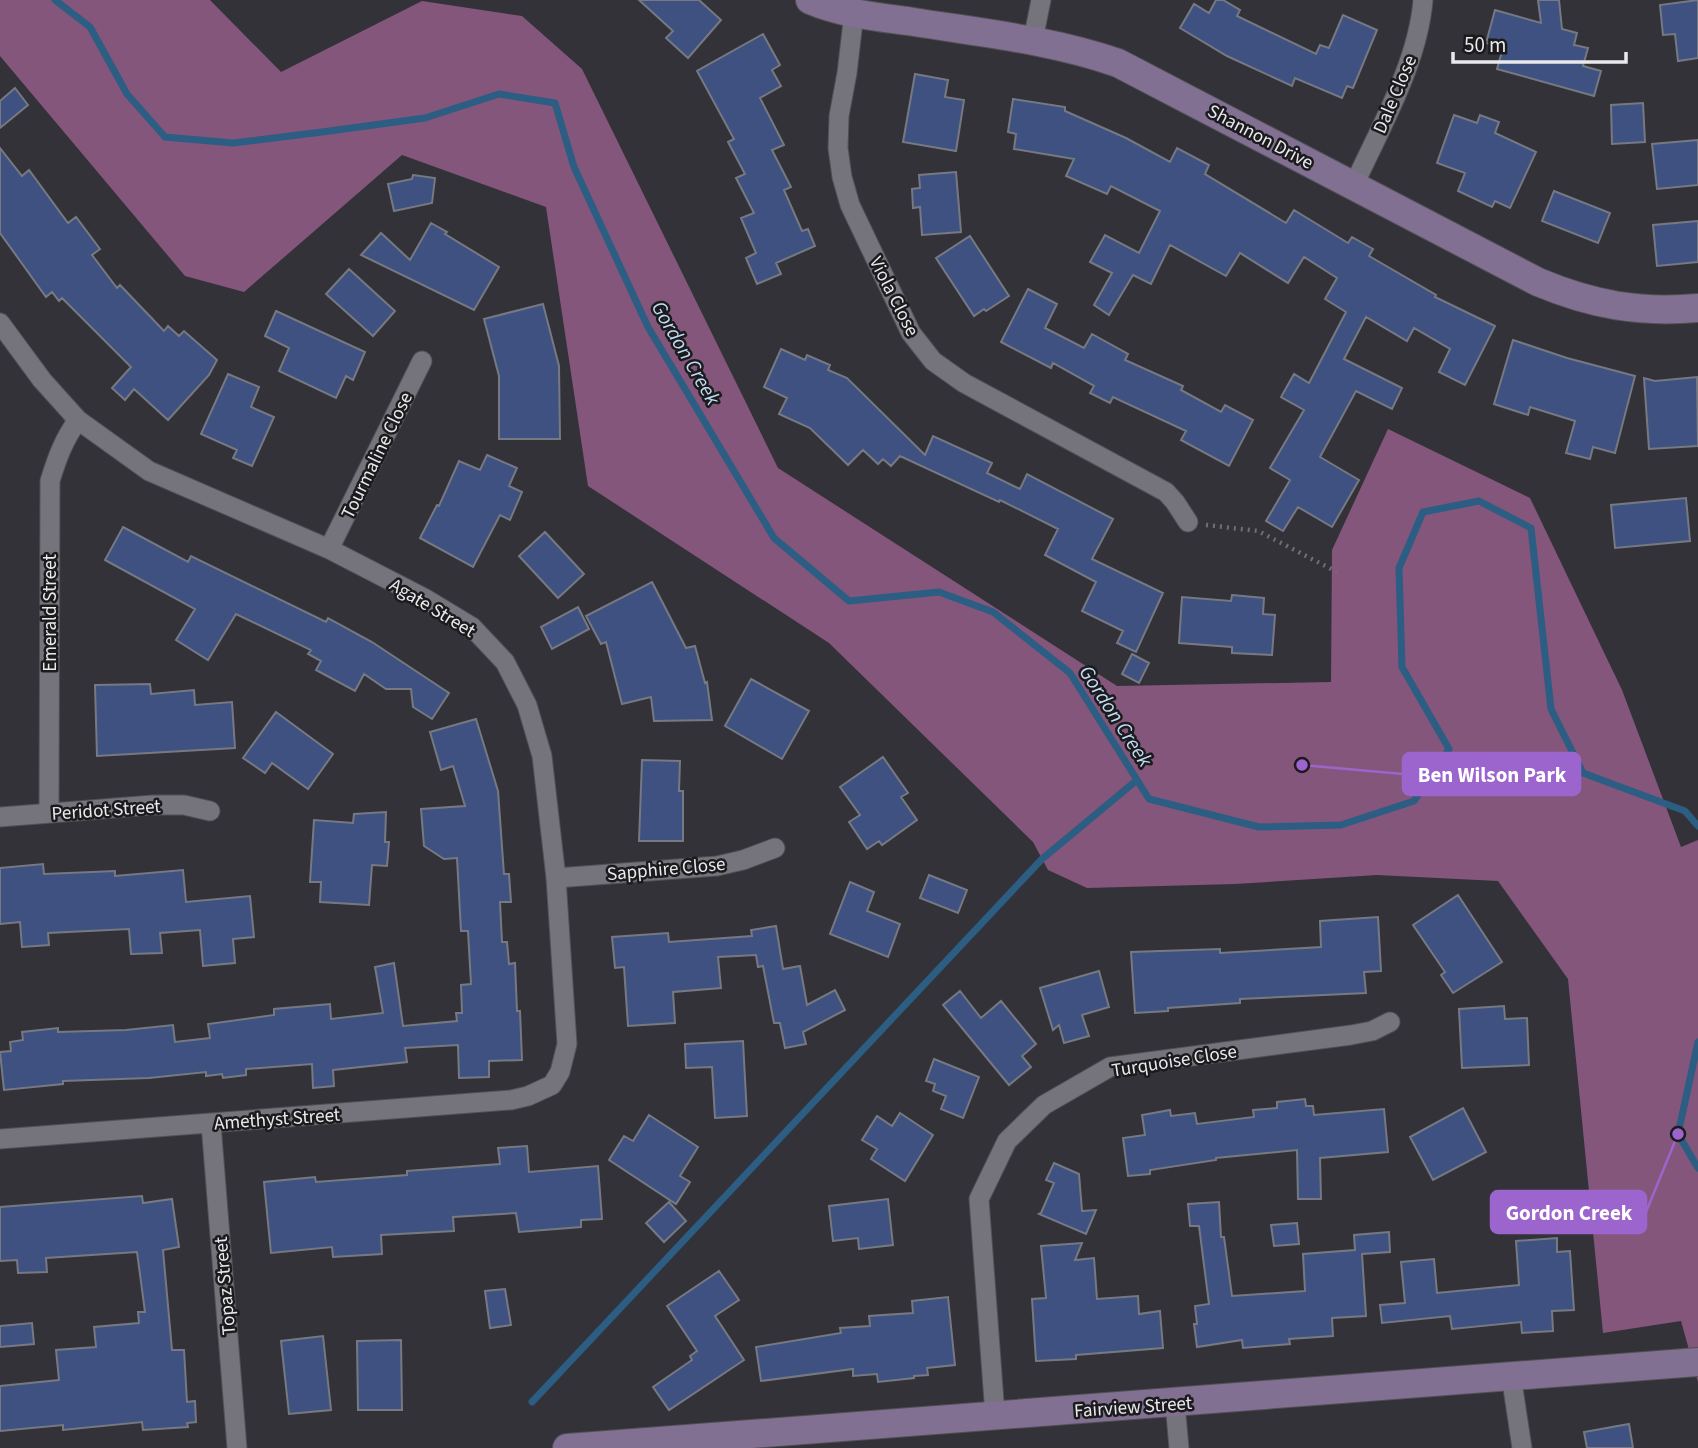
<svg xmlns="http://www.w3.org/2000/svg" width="1698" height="1448" viewBox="0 0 1698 1448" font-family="'Source Sans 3',sans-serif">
	<rect width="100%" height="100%" fill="#333239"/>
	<path fill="#84567b" d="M0 0H210L281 72 422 1 522 16 582 69 778 468 1117 686 1331 682 1332 550 1388 429 1530 498 1622 690 1681 847 1698 840V1382L1681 1321 1603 1333 1568 979 1498 881 1377 875 1235 884 1087 888 1048 870 1033 842 829 643 588 486 546 207 402 155 244 292 185 276 0 56Z"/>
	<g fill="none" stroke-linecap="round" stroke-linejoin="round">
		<path stroke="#2c5d82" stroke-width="7" d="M55 0 90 27 127 94 165 137 233 143 322 132 425 118 499 94 555 103 574 167 648 327 774 538 849 601 939 592 993 612 1070 673 1149 799 1259 827 1341 825 1414 801 1449 749 1402 667 1399 568 1423 512 1479 501 1531 528 1551 709 1583 773 1685 811 1698 826
			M1698 1042 1678 1134 1698 1168
			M532 1402 1042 859 1137 780"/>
	</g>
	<path fill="#3e5180" stroke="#767981" stroke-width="2" d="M639 0H699L721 20 688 58 666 38 673 31Z
		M1216 0H1223L1240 10 1237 16 1316 54 1320 45 1329 48 1343 15 1377 30 1353 88 1347 86 1342 98 1295 78 1292 86 1227 56 1180 28 1194 4 1209 13Z
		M1538 0H1559L1562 29 1577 33 1574 45 1588 48 1583 66 1601 71 1594 96 1497 69 1503 48 1486 43 1495 10 1541 23Z
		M1698 0V58L1678 61 1675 34 1663 35 1660 5Z
		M763 34 780 65 772 70 781 86 760 98 784 145 772 150 791 187 784 190 802 231 808 229 815 246 776 263 781 274 757 284 746 258 756 253 741 218 754 213 736 178 745 174 728 142 734 139 697 71Z
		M915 74 948 80 945 97 964 100 956 151 903 142Z
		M15 88 28 105 0 128V101Z
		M1013 99 1065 107V111L1126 138 1170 162 1177 148 1209 165 1205 174 1286 223 1294 210 1348 243 1352 237 1373 249 1369 256 1436 295 1435 297 1495 326 1465 385 1439 372 1450 349 1414 328 1407 341 1366 317 1344 359 1402 388 1392 409 1356 391 1320 457 1359 480 1332 527 1298 507 1283 531 1266 521 1290 480 1270 468 1304 410 1281 397 1294 374 1309 383 1346 312 1325 299 1337 278 1304 257 1288 283 1240 253 1226 276 1170 245 1151 284 1133 275 1109 315 1094 305 1112 273 1090 262 1105 235 1139 253 1160 211 1111 186 1107 194 1066 176 1074 159 1014 149 1016 134 1008 132Z
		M1643 103 1645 142 1612 144 1611 105Z
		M1454 115 1477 123 1480 115 1499 122 1495 133 1536 152 1510 208 1495 201 1492 207 1458 191 1465 173 1437 163Z
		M1698 140V185L1657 189 1652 144Z
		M0 148 22 176 29 170 68 223 76 217 100 249 92 255 117 288 120 285 164 331 168 326 179 336 184 331 217 360 209 375 168 420 134 389 125 400 112 388 131 367 62 298 59 301 52 292 46 297 0 233Z
		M956 172 961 232 922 235 920 207 913 208 912 189 920 188 919 175Z
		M413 175 435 178 432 203 394 211 388 184 412 179Z
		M1554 191 1610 213 1598 243 1542 221Z
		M1698 221V262L1657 266 1653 225Z
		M431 223 447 232 445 234 499 267 474 310 361 255 381 233 410 260Z
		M970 236 1009 296 986 311 984 309 974 316 936 258Z
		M349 269 395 311 373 336 326 294Z
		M1028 289 1057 304 1045 328 1084 348 1092 334 1128 354 1125 360 1183 386 1181 390 1221 412 1225 405 1253 420 1229 466 1181 440 1186 431 1113 397 1110 403 1090 393 1094 386 1053 363 1051 368 1001 342Z
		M543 304 559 366 560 439H499V376L484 319Z
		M276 311 365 352 353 380 346 376 336 398 279 371 289 348 265 336Z
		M1513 340 1567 358 1635 376 1615 453 1593 447 1590 459 1566 453 1575 421 1530 407 1528 415 1494 404Z
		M781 349 805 360 807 355 830 365 828 370 847 378 925 455 933 436 992 463 987 473 1020 489 1027 474 1113 519 1092 559 1163 593 1136 652 1117 643 1123 631 1082 611 1096 582 1045 555 1058 529 1000 500 999 502 900 456 891 466 883 459 878 464 863 450 848 465 810 428 779 414 787 398 764 387Z
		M228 374 259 387 251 407 274 417 252 466 233 458 237 450 201 434Z
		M1697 377 1698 446 1649 449 1644 378 1655 381Z
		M487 455 517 468 509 486 522 492 510 520 500 515 473 567 420 538 437 505 439 506 459 461 480 470Z
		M1686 498 1690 541 1615 548 1611 505Z
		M123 527 188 562 191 556 326 622 328 618 372 642 449 693 432 719 413 707 411 689H386L364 674 355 691 316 670 321 661 308 654 311 650 236 614 208 660 176 640 195 609 105 560Z
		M545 532 584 574 558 598 519 556Z
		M652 582 686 648 695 646 705 683 707 682 712 720 654 721 651 697 622 704 606 642 601 644 586 616Z
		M1232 595 1264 598 1263 614 1275 615 1272 655 1232 653V647L1179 643 1182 597 1231 601Z
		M578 607 589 629 552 649 541 627Z
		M1132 654 1149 663 1139 683 1122 674Z
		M751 679 809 711 782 759 725 726Z
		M150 684 151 694 194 690 195 705 232 702 235 748 97 756 95 685Z
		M276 712 333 754 308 789 272 763 265 773 243 758Z
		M476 719 498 791 504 874H509L511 902H500L502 942H507L509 964 515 963 517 1011H520L522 1060 489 1061V1077L459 1078 458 1045 405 1048 407 1062 333 1070 334 1086 313 1088 312 1064 246 1069V1075L223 1078 222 1074 206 1076V1072L149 1078 63 1081V1084L4 1090 0 1052 11 1051 10 1042 23 1040 22 1032 58 1028V1032L126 1030 173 1025 175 1042 210 1038 208 1024 274 1015V1009L330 1004 331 1019 383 1013 375 967 394 963 403 1026 457 1021 456 1013H462L461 985 471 984 468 931H461L457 858 444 859 424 846 421 809 465 806 453 766 441 770 430 732Z
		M883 757 908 793 901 797 917 820 882 845 879 841 867 849 849 822 860 815 840 787Z
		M642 760 680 761 679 791H683V841H639Z
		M386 812 385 842H389L387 866 372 865 369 905 320 902 321 882H310L314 820 353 823 354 814Z
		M43 864 44 874 115 871V876L183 870 186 902 250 896 254 937 233 939 235 963 203 966 200 930 160 933 162 953 131 954 129 929 48 933 49 945 22 947 20 922 0 924V868Z
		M929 875 967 890 958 913 920 898Z
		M850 882 874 892 867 911 900 924 888 957 830 934Z
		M1458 895 1502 962 1453 993 1441 975 1445 972 1413 925Z
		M1378 917 1381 971 1364 972 1366 993 1240 999V1003L1168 1008V1011L1135 1013 1131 952 1220 949V953L1321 947 1320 921Z
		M776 926 783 969 800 966 807 1005 835 990 845 1010 803 1032 806 1044 785 1048 780 1023H774L763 966 758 967 756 955 718 957 721 988 673 992 675 1023 628 1026 624 967 615 968 612 937 668 933 669 942 752 936 751 930Z
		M1099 971 1109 1007 1082 1015 1089 1036 1064 1043 1059 1025 1053 1030 1040 988Z
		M960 991 981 1018 1001 1001 1036 1044 1022 1056 1031 1067 1009 1085 943 1005Z
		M1504 1006 1505 1019 1527 1018 1529 1065 1462 1068 1459 1009Z
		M743 1041 747 1116 715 1118 712 1067 686 1068 685 1044Z
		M934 1059 979 1077 963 1118 941 1109 946 1096 933 1091 935 1084 926 1081Z
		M1305 1099 1306 1106H1313L1314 1115 1384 1109 1388 1152 1320 1158 1321 1199H1298L1297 1150 1216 1158V1160L1150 1170V1174L1128 1176 1123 1138 1145 1135 1142 1115 1170 1110 1171 1116 1195 1113 1197 1124 1254 1117 1253 1110 1277 1108V1102Z
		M1463 1108 1486 1152 1433 1180 1410 1137Z
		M900 1113 933 1135 905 1181 871 1159 877 1149 862 1140 877 1116 892 1126Z
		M649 1115 698 1147 680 1176 690 1182 676 1204 609 1160 624 1136 633 1141Z
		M527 1146 529 1172 598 1166 602 1219 581 1220V1227L519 1232 516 1213 453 1217 454 1231 381 1235 382 1254 333 1257 332 1247 271 1253 264 1182 315 1177 316 1182 407 1175V1171L500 1164 498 1148Z
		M1054 1163 1079 1174 1082 1211 1096 1210 1086 1234 1039 1214 1041 1213 1054 1183 1046 1180Z
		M142 1196 143 1203 172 1199 179 1247 163 1250 172 1350H184L187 1402 195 1401 196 1422 187 1423 188 1427 143 1430 142 1422 63 1430V1425L0 1431V1386L59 1380 56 1350 96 1347 94 1327 139 1323 138 1312H145L137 1252 46 1258 47 1272 18 1273 17 1260 0 1261V1207Z
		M888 1199 893 1245 859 1249 858 1238 833 1241 829 1206Z
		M669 1202 686 1221 664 1242 646 1223Z
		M1219 1202 1221 1237H1224L1232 1296 1305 1291 1303 1254 1355 1250 1354 1235 1389 1232 1390 1252 1362 1254 1366 1316 1332 1318 1333 1336 1289 1339 1290 1344 1243 1348 1242 1340 1197 1347 1194 1324H1197L1195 1306 1209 1304 1199 1226H1190L1188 1204Z
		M1297 1223 1299 1244 1274 1246 1271 1225Z
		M1557 1238V1252L1570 1251 1574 1310 1552 1311 1553 1331 1522 1333 1521 1322 1452 1329 1450 1316 1382 1323 1380 1305 1405 1303 1401 1262 1434 1259 1437 1293 1519 1285 1516 1241Z
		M1082 1243 1075 1260 1094 1258 1097 1299 1138 1296 1139 1314 1160 1311 1163 1348 1076 1355V1359L1036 1361 1032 1299 1046 1298 1041 1246Z
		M719 1271 739 1300 715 1316 744 1360 669 1410 653 1387 692 1360 690 1356 697 1351 667 1306Z
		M505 1289 511 1325 490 1328 485 1291Z
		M948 1297 955 1365 927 1368 928 1375 914 1376V1378L878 1382 877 1374 853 1376V1369L761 1381 756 1347 841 1333 840 1328 870 1326 869 1316 913 1313 912 1301Z
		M32 1323 34 1344 0 1347V1326Z
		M323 1336 331 1410 289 1414 281 1341Z
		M401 1340 402 1410H358L357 1341Z
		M1629 1424 1633 1448H1587L1584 1432Z"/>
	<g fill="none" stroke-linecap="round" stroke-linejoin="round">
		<defs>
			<path id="street" d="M854 13 847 73 839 116 838 148 842 177 850 205 911 333 933 361 964 383 1166 492 1175 502 1188 522
				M1033 40 1041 0
				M1354 185C1380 128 1418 63 1423 0
				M0 323 42 380 78 420 149 471 329 549 424 598 472 627 505 662 527 705 542 756 556 878 567 1044 560 1072 552 1085 528 1096 511 1100 0 1139
				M329 549 422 361
				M49 813 50 481C57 458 64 439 78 420
				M0 817 153 805H184L210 811
				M556 878 717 866 743 860 775 848
				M211 1124 237 1448
				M1511 1375 1522 1448
				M1175 1403 1179 1448
				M995 1415 979 1199 1007 1141 1044 1105 1110 1067 1351 1035 1372 1031 1390 1022"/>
			<path id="secondary" d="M810 0C842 14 879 17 914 22 983 33 1052 40 1118 63L1538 282C1593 305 1639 313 1698 308
				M567 1448 1698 1362"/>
		</defs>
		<use href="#street" stroke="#515055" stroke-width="21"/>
		<use href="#secondary" stroke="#515055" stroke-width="30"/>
		<path stroke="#706f75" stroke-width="4.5" stroke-dasharray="2 5" stroke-linecap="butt" d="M1206 525 1258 531 1337 572"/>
		<use href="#street" stroke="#75747c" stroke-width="19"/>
		<use href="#secondary" stroke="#827092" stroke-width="28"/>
	</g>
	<g text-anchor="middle" stroke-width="5" stroke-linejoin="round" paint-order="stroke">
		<g font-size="19" fill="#e9e9ed" stroke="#1b1b1e">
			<text transform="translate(1394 94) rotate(-67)" y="7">Dale Close</text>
			<text transform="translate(1261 136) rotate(28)" y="7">Shannon Drive</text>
			<text transform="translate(895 296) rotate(63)" y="7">Viola Close</text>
			<text transform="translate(376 455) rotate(-64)" y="7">Tourmaline Close</text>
			<text transform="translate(433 607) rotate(31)" y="7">Agate Street</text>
			<text transform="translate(49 613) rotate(-90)" y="7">Emerald Street</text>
			<text transform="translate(106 809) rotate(-4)" y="7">Peridot Street</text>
			<text transform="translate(666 868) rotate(-5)" y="7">Sapphire Close</text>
			<text transform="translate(1174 1060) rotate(-9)" y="7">Turquoise Close</text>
			<text transform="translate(277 1118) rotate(-4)" y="7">Amethyst Street</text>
			<text transform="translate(224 1286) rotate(-95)" y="7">Topaz Street</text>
			<text transform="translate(1133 1406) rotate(-4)" y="7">Fairview Street</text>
		</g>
		<g font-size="21" font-style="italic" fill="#c0dcf4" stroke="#1b1b1e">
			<text transform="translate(686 353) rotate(60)" y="7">Gordon Creek</text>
			<text transform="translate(1116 716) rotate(57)" y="7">Gordon Creek</text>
		</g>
	</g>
	<path fill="none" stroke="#9c65cd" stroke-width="2.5" d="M1302 765L1403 774M1678 1134L1646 1212"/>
	<g fill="#9c65cd" stroke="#1b1b1e" stroke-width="2.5">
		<circle cx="1302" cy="765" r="7"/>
		<circle cx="1678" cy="1134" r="7"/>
	</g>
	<g fill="#9c65cd" stroke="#9c65cd" stroke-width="2.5">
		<rect x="1403" y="753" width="177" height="42" rx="7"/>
		<rect x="1491" y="1191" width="155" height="42" rx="7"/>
	</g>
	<g font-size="21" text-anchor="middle" font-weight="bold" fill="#fff">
		<text x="1492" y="782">Ben Wilson Park</text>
		<text x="1569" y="1220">Gordon Creek</text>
	</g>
	<path d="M1453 52v10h173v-10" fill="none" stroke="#e9e9ed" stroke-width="3.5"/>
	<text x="1464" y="52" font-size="21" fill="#e9e9ed" stroke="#1b1b1e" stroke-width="5" paint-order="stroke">50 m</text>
</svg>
